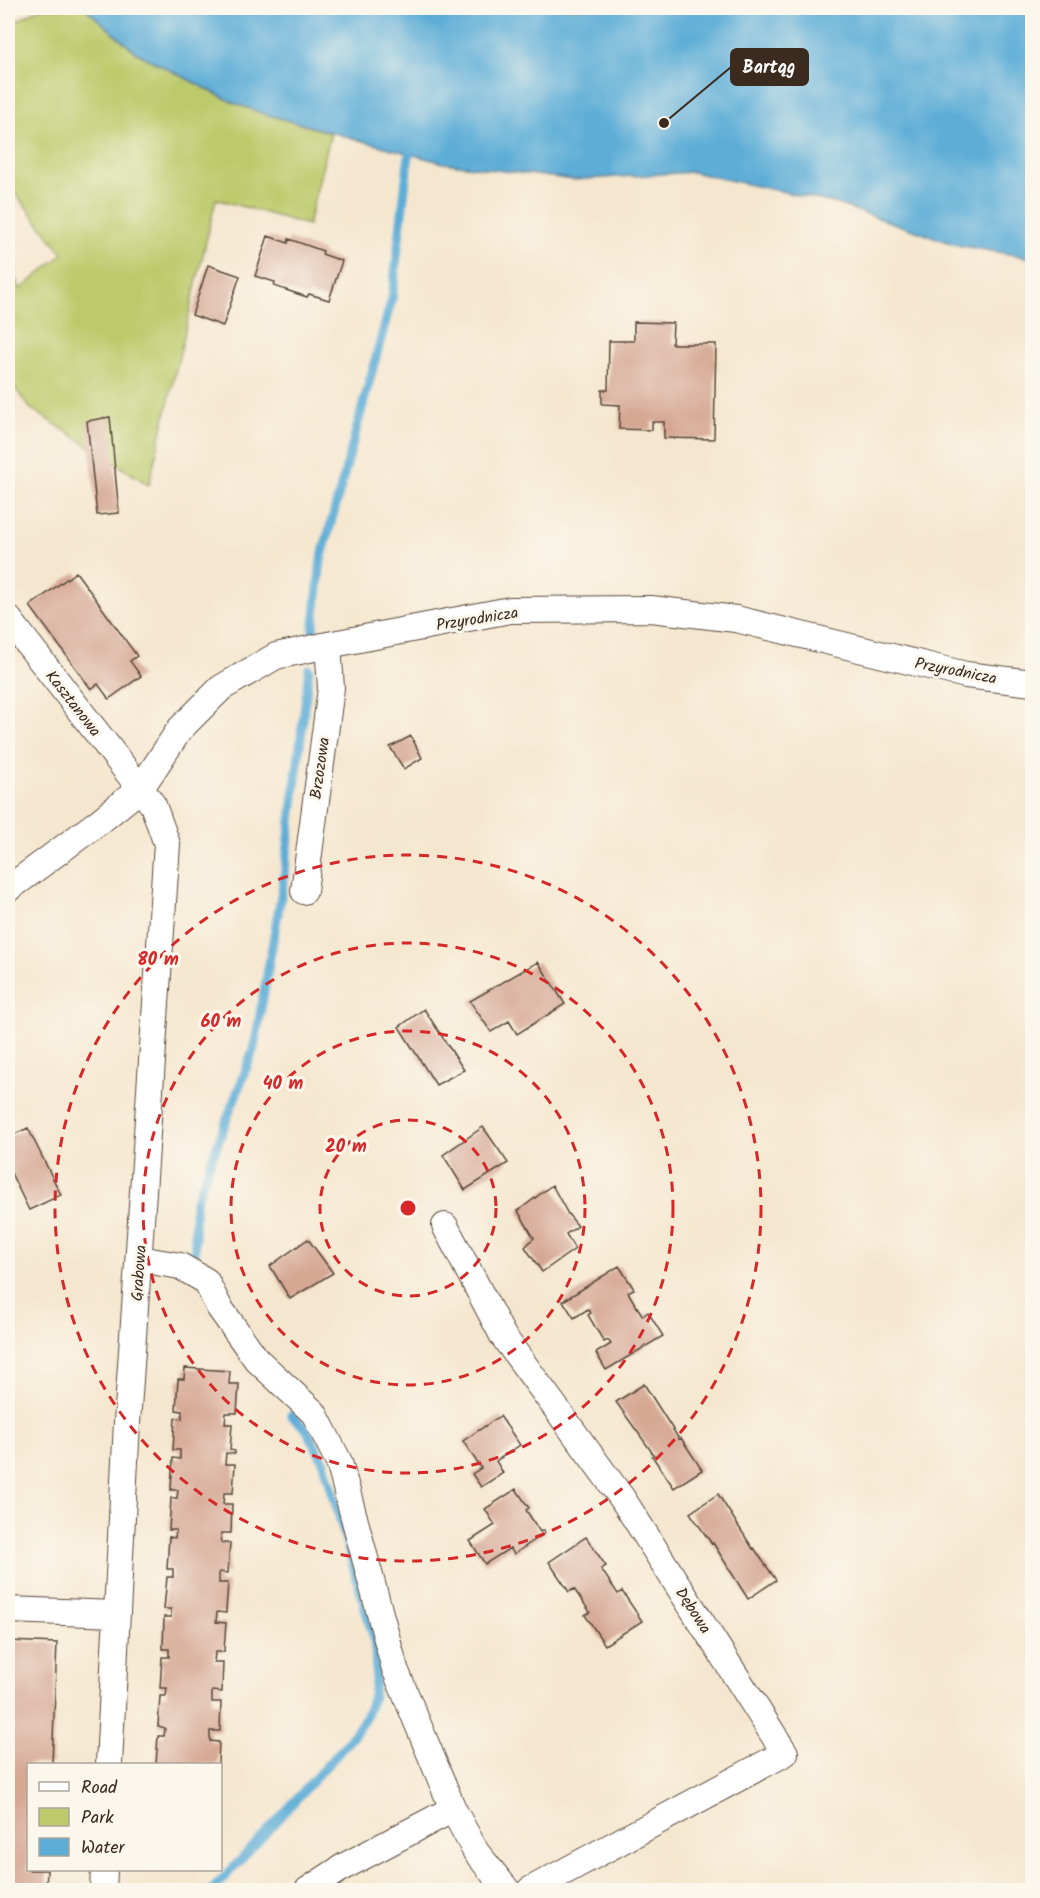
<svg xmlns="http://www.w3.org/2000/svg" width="1040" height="1898" viewBox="0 0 1040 1898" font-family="Kalam,sans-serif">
	<rect width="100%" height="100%" fill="#fbf7ec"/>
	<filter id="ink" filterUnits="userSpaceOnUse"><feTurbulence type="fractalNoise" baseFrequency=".0167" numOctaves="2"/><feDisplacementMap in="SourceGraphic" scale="12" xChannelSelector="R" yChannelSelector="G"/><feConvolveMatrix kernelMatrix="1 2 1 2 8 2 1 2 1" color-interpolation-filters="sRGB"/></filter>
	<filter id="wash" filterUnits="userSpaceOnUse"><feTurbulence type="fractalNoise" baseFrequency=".008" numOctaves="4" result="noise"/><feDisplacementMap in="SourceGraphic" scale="24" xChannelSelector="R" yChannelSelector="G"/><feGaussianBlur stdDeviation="1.35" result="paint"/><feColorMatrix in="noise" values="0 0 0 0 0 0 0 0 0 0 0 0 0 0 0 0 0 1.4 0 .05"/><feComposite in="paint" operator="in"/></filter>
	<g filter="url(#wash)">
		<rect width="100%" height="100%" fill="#f5e7cf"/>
		<path fill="#bdca6c" stroke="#7c7a45" stroke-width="1.5" d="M40 8H85L137 53 232 102 261 113 331 133 308 225 216 199 149 485 30 408 8 379V265L21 289 63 254 8 184V26Z"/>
		<path fill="#5dadd7" stroke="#4c6c7a" stroke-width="1.5" d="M85 8H1032V258L957 245 834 203 692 172 574 180 443 163 261 113 232 102 137 53Z"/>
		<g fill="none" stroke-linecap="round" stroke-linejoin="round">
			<path stroke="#5dadd7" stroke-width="9" d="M313 632 321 560 392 298 409 154
				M195 1259V1203L254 1048 284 879 309 669
				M212 1890C248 1853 283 1815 317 1776 334 1757 355 1738 366 1715 378 1691 377 1665 374 1639L324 1463 307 1430 291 1415"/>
		</g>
		<g id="blocks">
			<path fill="#d6a894" d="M268 236 288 243 289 239 323 251 322 254 342 261 329 300 309 294 307 297 274 286 275 282 255 276Z
				M208 265 240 276 223 326 192 315Z
				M634 322 673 323 672 344H716L714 439 664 438V422H652V430L619 429 620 405 602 404V390H608L609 341H634Z
				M110 417 119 513 97 515 87 421Z
				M76 572 137 656 130 661 141 676 109 699 98 684 91 689 30 606Z
				M411 736 422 758 404 769 390 747Z
				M538 962 565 1004 517 1034 509 1021 491 1032 470 1001Z
				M424 1009 464 1070 436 1085 399 1027Z
				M483 1127 508 1163 465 1190 443 1155Z
				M28 1128 61 1195 29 1210 8 1167V1137Z
				M552 1185 568 1214 578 1226 566 1234 575 1249 542 1272 525 1247 534 1238 518 1211Z
				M308 1239 333 1273 290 1299 270 1266Z
				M619 1266 634 1289 628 1292 635 1304 643 1316 648 1312 663 1336 606 1370 596 1353 611 1344 608 1340 604 1342 588 1315 591 1313 588 1309 574 1318 563 1301Z
				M185 1368 230 1371 229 1384H239L237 1413H226L225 1424H232L230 1450 235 1451V1454L226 1453 225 1464H235L233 1493H224L223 1504H232L231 1533H221V1543H230L228 1573 219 1572V1583H228L226 1611V1613L217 1612 216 1622 226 1623 224 1650V1652H215L214 1662H223L222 1690V1692L212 1691V1702H221L220 1731H210V1741L219 1742 218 1764H156L158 1736H164L165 1728 158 1726 160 1696H166L167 1688H160L162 1657H169V1649H163V1647L164 1617H171V1609H164L167 1577H173V1569H167L169 1537 175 1538 176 1530H169L171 1498H177L178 1490H171V1488L173 1458 180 1459V1450H173L175 1418 182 1419V1411L176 1410 178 1379H184Z
				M644 1384 679 1439 681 1438 702 1470 674 1488 652 1456 654 1455 616 1402Z
				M500 1416 520 1445 496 1461 503 1473 481 1487 472 1474 481 1468 463 1441Z
				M516 1489 529 1508 526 1510 540 1532 544 1530 545 1533 514 1554 510 1548 485 1564 470 1541 495 1525 485 1509Z
				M718 1494 753 1549 754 1548 776 1580 748 1599 713 1543 712 1544 690 1513Z
				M586 1537 606 1566 601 1569 618 1594 622 1591 642 1621 605 1645 585 1615 590 1612 574 1589 569 1592 549 1562Z
				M8 1641 57 1643 52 1764H28V1870H47L46 1890H8Z"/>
		</g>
	</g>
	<g filter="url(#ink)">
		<use href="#blocks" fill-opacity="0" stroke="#574639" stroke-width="1.5"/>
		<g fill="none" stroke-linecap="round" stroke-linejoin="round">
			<defs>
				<path id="minor" d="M8 618 153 805 167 844 127 1423 109 1764
					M8 889 100 821 141 788 180 729 221 688 276 656 328 645 510 610 651 609 736 619 966 675 1032 683
					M304 891 331 688 328 645
					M445 1226 503 1336 622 1498 785 1753 530 1890
					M139 1259 180 1266 206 1281 219 1307 257 1360 314 1413 339 1462 395 1669 453 1809
					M8 1610 116 1614
					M103 1890 104 1870
					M308 1890 343 1867 453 1809 476 1852 507 1890"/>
			</defs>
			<use href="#minor" stroke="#574639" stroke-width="28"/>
			<use href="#minor" stroke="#fff" stroke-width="26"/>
		</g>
	</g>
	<g fill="none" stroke="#d62828" stroke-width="3" stroke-dasharray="10 8">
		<circle cx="408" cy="1208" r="88"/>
		<circle cx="408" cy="1208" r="177"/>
		<circle cx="408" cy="1208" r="265"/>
		<circle cx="408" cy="1208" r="353"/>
	</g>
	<g text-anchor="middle" stroke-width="6" stroke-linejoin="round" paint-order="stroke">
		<g font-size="16" fill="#3b2a1e" stroke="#fbf7ec">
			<text transform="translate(477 618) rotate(-9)" y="6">Przyrodnicza</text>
			<text transform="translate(956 670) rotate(11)" y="6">Przyrodnicza</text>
			<text transform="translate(74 703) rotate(52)" y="6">Kasztanowa</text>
			<text transform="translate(319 768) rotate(-82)" y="6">Brzozowa</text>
			<text transform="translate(138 1273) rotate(-86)" y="6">Grabowa</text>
			<text transform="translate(694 1610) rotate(57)" y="6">Dębowa</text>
		</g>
	</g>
	<circle cx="408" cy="1208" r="9" fill="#d62828" stroke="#fbf7ec" stroke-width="3"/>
	<g font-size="18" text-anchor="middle" font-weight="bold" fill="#d62828" stroke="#fbf7ec" stroke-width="6" stroke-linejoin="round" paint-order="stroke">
		<text x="158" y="965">80 m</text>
		<text x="221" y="1027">60 m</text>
		<text x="283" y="1089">40 m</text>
		<text x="346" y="1152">20 m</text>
	</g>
	<path fill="none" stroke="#3b2a1e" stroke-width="2" d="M664 123L731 67"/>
	<circle fill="#3b2a1e" stroke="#fbf7ec" stroke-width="2" cx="664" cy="123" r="6"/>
	<rect fill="#3b2a1e" stroke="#3b2a1e" stroke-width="2" x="731" y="49" width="77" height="36" rx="6"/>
	<g font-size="18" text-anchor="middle" font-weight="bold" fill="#fff">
		<text x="769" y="73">Bartąg</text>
	</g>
	<rect width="1040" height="1898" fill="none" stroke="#fbf7ec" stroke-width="30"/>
	<rect x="27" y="1763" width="195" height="108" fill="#fbf7ec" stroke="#aea59a" stroke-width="1.5"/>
	<rect x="39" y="1782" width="30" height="9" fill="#ffffff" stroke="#aea59a" stroke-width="1.5"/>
	<text x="81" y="1793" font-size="18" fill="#3b2a1e">Road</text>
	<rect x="39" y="1808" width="30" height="18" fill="#bdca6c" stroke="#aea59a" stroke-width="1.5"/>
	<text x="81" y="1823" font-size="18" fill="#3b2a1e">Park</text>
	<rect x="39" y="1838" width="30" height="18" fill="#5dadd7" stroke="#aea59a" stroke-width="1.5"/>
	<text x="81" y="1853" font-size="18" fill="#3b2a1e">Water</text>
</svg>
